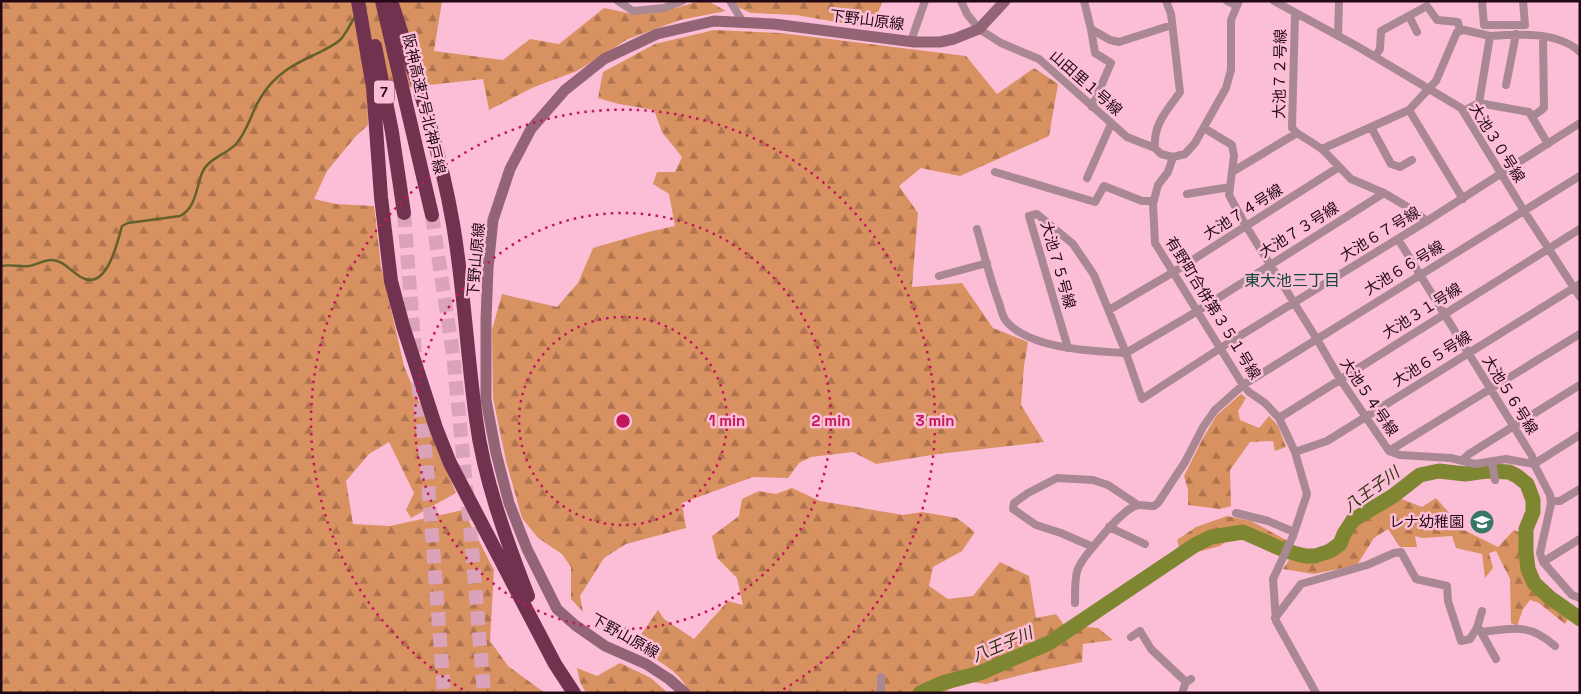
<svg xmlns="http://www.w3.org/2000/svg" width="1581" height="694" viewBox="0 0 1581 694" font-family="'Space Grotesk','Noto Sans JP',sans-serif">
	<defs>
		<pattern id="forest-firs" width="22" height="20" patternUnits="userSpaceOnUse" patternTransform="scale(1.25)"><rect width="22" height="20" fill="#d89161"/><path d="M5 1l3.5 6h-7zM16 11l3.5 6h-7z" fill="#af744f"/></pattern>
	</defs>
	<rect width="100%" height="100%" fill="#fcbed6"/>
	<path fill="url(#forest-firs)" d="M1 1H442L434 51 503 60 530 39 559 44 604 8 633 14 676 8 700 1H708L726 11 680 20 628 39 577 71 534 87 489 110 483 79 367 92 368 125 356 136 327 171 314 199 336 204 374 206 381 266 404 366 456 493 411 518 406 510 414 493 389 442 369 454 346 481 353 524 390 526 463 510 494 570 490 641 508 666 545 693H1Z
		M734 1H883L871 28 796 15 751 13 738 7Z
		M714 30 781 33 966 56 997 94 1034 68 1058 84 1049 136 960 176 921 168 899 186 918 213 912 287 962 283 993 328 1028 342 1024 366 1021 405 1044 442 938 454 876 464 853 452 811 457 799 463 788 478 753 477 682 503 686 528 626 544 604 558 580 596 583 612 571 599V567L562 554 538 538 522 518 506 461 493 398 492 330 502 294 557 307 578 283 593 248 648 232 675 226 669 194 653 184 657 172H675L682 157 662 132 654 110 619 104 598 98 603 72 655 44Z
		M1241 394 1246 398 1238 411 1240 420 1259 428 1269 416 1278 426 1286 447 1275 451 1273 441 1250 442 1230 470 1231 506 1220 509 1188 505V490L1184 476 1203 438 1217 415Z
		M792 488 820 501 903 515 922 512 957 518 975 532 962 551 933 567 929 586 948 599 973 596 1000 562 1029 576 1036 618 1056 614 1064 625 1098 628 1113 640 1083 644 1082 662 1029 673 986 684 964 681 943 693H690C681 676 673 670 657 660 648 655 640 653 634 645L658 610 664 619 694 639 728 601 743 605 737 578 717 558 712 536 739 516 742 499 759 491 776 494Z
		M1399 498 1422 507 1436 498 1464 530 1498 547 1514 530 1524 534V554L1530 583 1569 617 1565 624 1539 603 1530 600 1523 609 1517 626 1511 623 1510 579 1496 551 1489 553 1493 568 1485 578 1482 554 1456 548 1452 536 1423 538 1415 536 1417 547H1400L1388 529 1374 538 1357 565 1314 574 1283 569 1292 556 1318 560 1330 542 1355 523Z
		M1227 516 1251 521 1288 541 1281 554 1244 535 1232 537 1220 546 1186 555 1180 550 1177 540 1196 527Z
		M620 663 651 678 668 693H586L580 682 577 668 597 676Z"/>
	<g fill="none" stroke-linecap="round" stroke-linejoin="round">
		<path stroke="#636029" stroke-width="2.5" d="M1 266C10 264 19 267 29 266 36 265 44 260 51 260 65 260 73 275 85 279 108 287 118 240 122 226L128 223 180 216C196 208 196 188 202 173 208 158 226 155 236 144 249 129 252 109 263 94 275 75 294 64 314 55 322 51 333 46 340 40 346 34 350 24 355 17"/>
		<path stroke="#7f8632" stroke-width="15" d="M920 693 942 683 980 673 1049 643 1195 545 1211 537 1243 532 1286 551 1305 556H1315L1330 551 1340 544 1344 534 1353 520 1393 496 1420 475 1439 471 1465 474 1487 471 1509 472 1517 476 1527 484 1533 500V512L1526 529V552L1528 569 1534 583 1549 597 1580 619"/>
		<path stroke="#dba3b9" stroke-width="14" stroke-dasharray="14 7" stroke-linecap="butt" d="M404 213 415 353
			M432 215 453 354 471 536 484 693
			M418 382 427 468 444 693"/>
		<path stroke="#a98894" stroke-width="8" d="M618 1 633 11 664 8 682 1
			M730 1 743 22
			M961 1 967 14 979 29 1001 43 1039 59 1127 137 1155 148 1161 154 1173 157
			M1084 1 1091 29
			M1227 1 1237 6
			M1239 1 1231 20V70L1226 88 1195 143 1185 154 1173 157 1168 172 1158 185 1153 204 1155 243 1243 385 1249 392 1265 403 1279 418 1295 452 1307 494 1293 536 1273 579 1276 621 1316 693
			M1274 1 1355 45 1461 108 1524 211 1580 297
			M1482 1 1484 25H1525L1523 1
			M1295 14 1292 128 1297 133
			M1409 16 1417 32
			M1338 36 1339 1
			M1490 36C1517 34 1558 31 1580 52
			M911 41 925 1
			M1375 57 1380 49 1381 31 1427 6 1437 20 1458 22 1460 31
			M1506 85 1516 34
			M1092 107 1111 63 1095 53 1091 29 1110 40 1119 42 1172 25
			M1409 110 1436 81 1457 32 1464 30 1490 36 1479 103 1529 112 1548 144
			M1463 111 1479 103
			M1532 117 1544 108 1543 37
			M1371 127 1391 164 1400 167 1412 160
			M1204 128 1232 145 1234 156 1229 195 1246 226 1318 341 1340 379 1389 451 1400 455 1451 458 1475 464 1506 459 1534 464 1550 495 1551 504 1540 553 1543 562 1572 595 1580 598
			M1155 148C1153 124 1167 111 1180 92L1171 14 1166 1
			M1322 149 1409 110 1463 199
			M995 172 1095 202 1104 186 1142 201H1154
			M1232 172 1297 133 1322 149 1351 179 1384 193 1411 209 1427 221
			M1087 178 1111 124
			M1384 193 1196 312 1126 353 1142 399 1233 340 1427 221 1580 123
			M1187 194 1230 187
			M977 229C984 254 990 279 999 303 1001 308 1002 316 1006 321 1030 349 1092 351 1126 353L1094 275 1073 244 1037 214 1029 216 1068 348
			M1398 239 1532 456 1534 464 1580 435
			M939 276 987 263
			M1109 310 1172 273 1339 167
			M1279 418 1580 229
			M1389 451 1580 334
			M1295 452 1327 441 1580 284
			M1461 461 1469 454 1580 385
			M1492 461 1495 480
			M1551 501H1560L1580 489
			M1236 513 1268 521 1294 532
			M1109 527 1145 544
			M1093 547C1102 536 1124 508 1138 505 1142 505 1149 506 1154 506L1158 503 1185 462 1203 427 1215 410 1243 385 1580 176
			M1543 562 1580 539
			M1075 603C1075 573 1074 569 1093 547L1061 533 1036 525 1013 509 1014 503 1028 493 1057 478 1093 480 1108 485 1138 505
			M1275 618 1301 584 1367 565 1394 553 1401 552 1416 579 1447 586 1448 601 1461 641 1470 639 1477 628 1482 611
			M1480 630 1496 659
			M1482 632C1514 628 1529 623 1555 646
			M1131 637 1140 631 1151 649 1186 682
			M881 693V677
			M1182 693 1186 682 1191 679"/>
		<path stroke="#926476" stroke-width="11" d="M685 693 669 679 646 664 605 646 575 625 557 609 527 549 509 503 496 453 486 400V320L488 268 493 220 510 169 531 129 565 90 604 59 657 34 714 21 774 24 914 42H940L954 39 979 29 1005 1"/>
		<path stroke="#71324f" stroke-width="14" d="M358 1 373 87 381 197 391 281 403 326 436 428 450 463 555 664 574 693
			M382 1 432 215
			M391 1C415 74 440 148 453 224 464 288 467 354 476 419 484 480 506 539 528 596
			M375 46 392 132 404 213"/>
	</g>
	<g fill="none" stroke="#c2185b" stroke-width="2.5" stroke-dasharray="2.5 5">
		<circle cx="623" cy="421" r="104"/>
		<circle cx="623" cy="421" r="208"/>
		<path d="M469 693A312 312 0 1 1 777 693"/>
	</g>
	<defs>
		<symbol id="school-disc" viewBox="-11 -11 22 22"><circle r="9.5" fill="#377766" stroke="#fcbed6"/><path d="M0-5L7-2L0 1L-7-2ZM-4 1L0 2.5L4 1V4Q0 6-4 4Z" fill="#fff"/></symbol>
	</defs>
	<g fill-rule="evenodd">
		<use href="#school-disc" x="1468" y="508" width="28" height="28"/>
	</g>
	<g text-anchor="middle" stroke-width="5" stroke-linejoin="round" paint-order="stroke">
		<rect fill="#fcbed6" stroke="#643f4f" stroke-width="1" x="374" y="80.5" width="20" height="23" rx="4"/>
		<g font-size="14" font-weight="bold" fill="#230815">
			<text x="384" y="97">7</text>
		</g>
		<g font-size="15" fill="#230815" stroke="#fcbed6">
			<text transform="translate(867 20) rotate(7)" y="5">下野山原線</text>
			<text transform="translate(1280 74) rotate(-89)" y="5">大池７２号線</text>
			<text transform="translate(1086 83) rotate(41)" y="5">山田里１号線</text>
			<text transform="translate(424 104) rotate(77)" y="5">阪神高速7号北神戸線</text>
			<text transform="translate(1497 143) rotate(58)" y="5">大池３０号線</text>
			<text transform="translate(1243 212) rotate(-32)" y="5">大池７４号線</text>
			<text transform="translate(1299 230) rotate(-32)" y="5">大池７３号線</text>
			<text transform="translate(1380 234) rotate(-31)" y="5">大池６７号線</text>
			<text transform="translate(476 260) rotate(-85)" y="5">下野山原線</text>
			<text transform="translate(1058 265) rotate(74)" y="5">大池７５号線</text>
			<text transform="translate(1404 268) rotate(-31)" y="5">大池６６号線</text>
			<text transform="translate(1213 308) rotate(58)" y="5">有野町合併第３５１号線</text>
			<text transform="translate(1422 311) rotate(-32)" y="5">大池３１号線</text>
			<text transform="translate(1432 359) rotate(-32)" y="5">大池６５号線</text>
			<text transform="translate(1510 395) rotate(58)" y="5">大池５６号線</text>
			<text transform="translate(1369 397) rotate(56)" y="5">大池５４号線</text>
			<text transform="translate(625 636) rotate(29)" y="5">下野山原線</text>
		</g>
		<g font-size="15" fill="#230815" stroke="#fcbed6" text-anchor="end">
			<text x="1464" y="527">レナ幼稚園</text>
		</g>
		<g font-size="16" fill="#11473b" stroke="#fcbed6">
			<text x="1292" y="286">東大池三丁目</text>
		</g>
		<g font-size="16" font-style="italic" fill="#2f320d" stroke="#fcbed6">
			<text transform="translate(1371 489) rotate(-36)" y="6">八王子川</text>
			<text transform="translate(1002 644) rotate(-23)" y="6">八王子川</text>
		</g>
	</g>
	<circle cx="623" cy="421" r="8" fill="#c2185b" stroke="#fcbed6" stroke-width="2.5"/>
	<g font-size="15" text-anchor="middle" font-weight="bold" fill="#c2185b" stroke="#fcbed6" stroke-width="5" stroke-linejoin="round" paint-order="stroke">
		<text x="727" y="426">1 min</text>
		<text x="831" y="426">2 min</text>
		<text x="935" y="426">3 min</text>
	</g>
	<rect width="1581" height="694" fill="none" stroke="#230815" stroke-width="5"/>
</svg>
